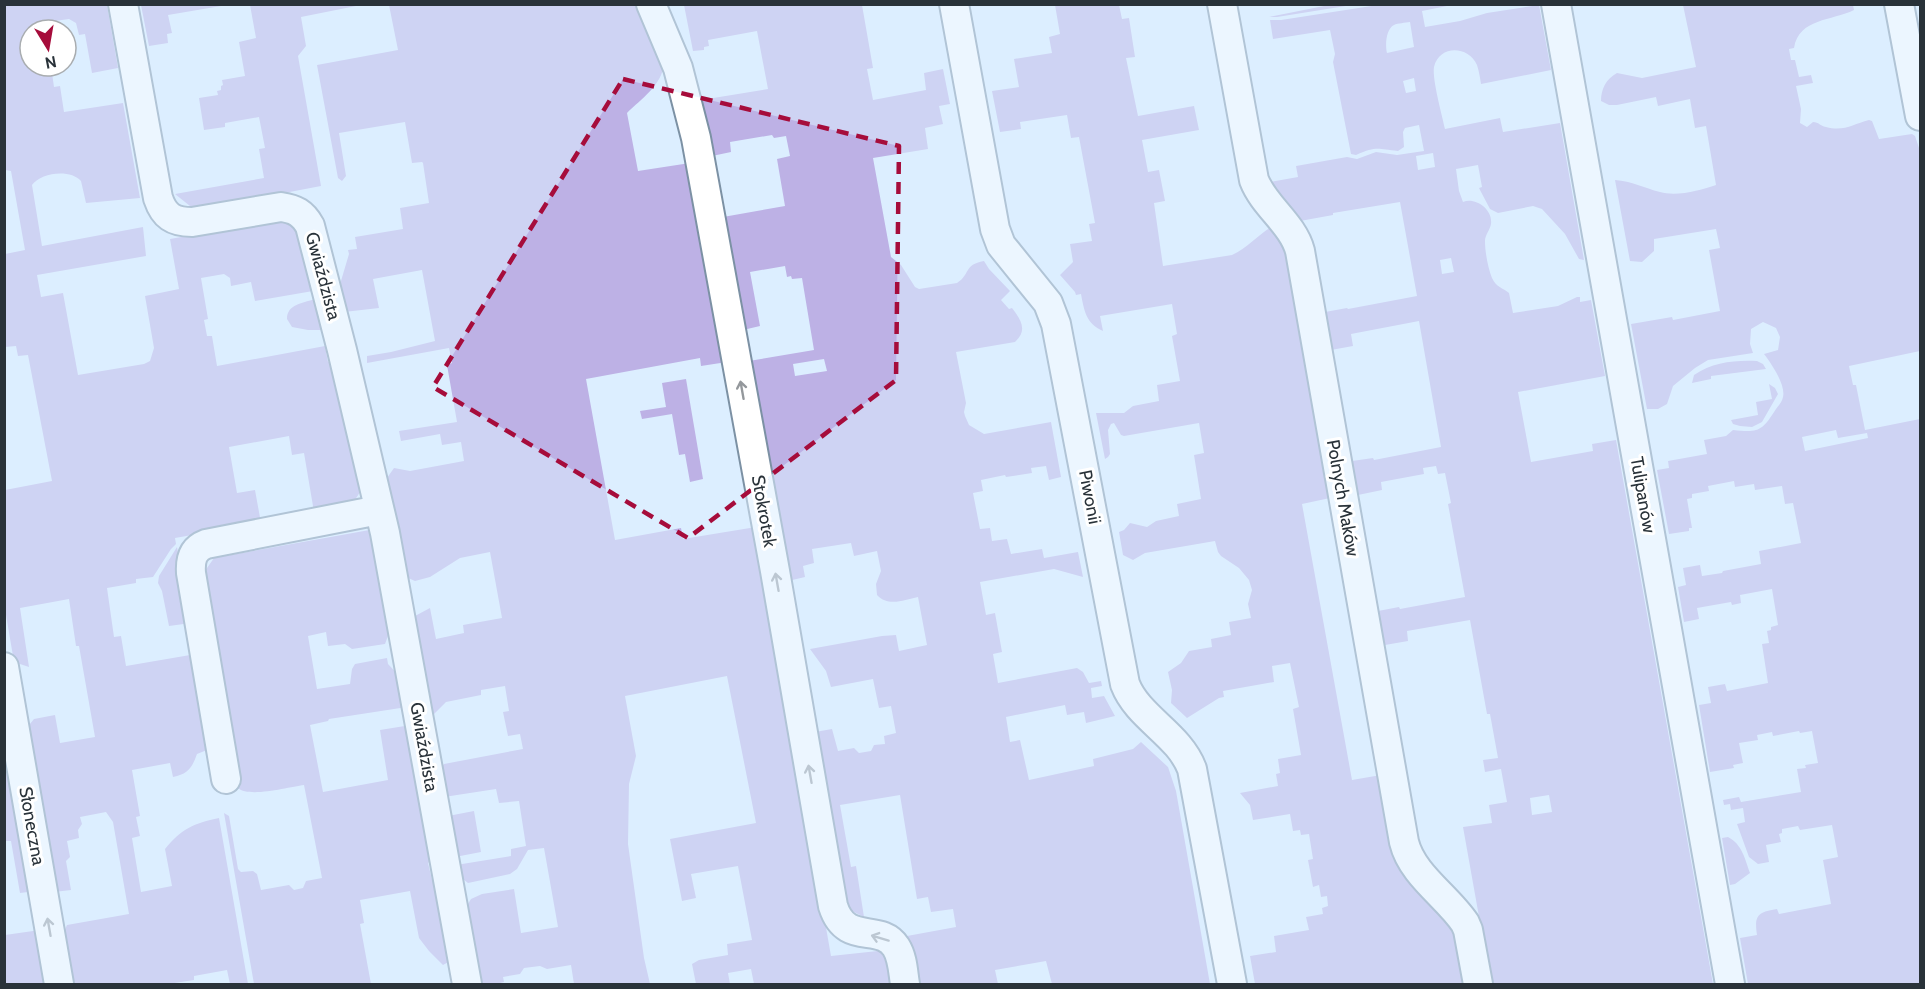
<svg xmlns="http://www.w3.org/2000/svg" width="1925" height="989" viewBox="0 0 1925 989" font-family="Cabin,sans-serif">
	<rect width="100%" height="100%" fill="#dceeff"/>
	<path fill="#bdb1e5" fill-rule="evenodd" d="M5 5H107L118 68 92 73 85 34 79 35 76 23 69 19 55 21 51 27V30H30V66H51L54 87 60 86 64 112 123 103 140 198 86 203 81 181C71 169 41 172 32 185L42 246 143 227 146 256 37 275 41 297 63 293 78 375 144 364 150 361 154 348 145 296 179 289 170 239 283 219 301 233 313 291 255 301 251 282 231 286 230 278 224 274 201 278 208 319 204 320 207 336H212L217 366 325 346 328 362 332 361 362 489 351 506 314 512 304 453 292 455 289 436 229 447 237 493 255 490 261 523 175 538 176 544 171 549 153 577 136 579V583L107 588 114 637 121 636 126 666 196 654 202 704 200 710 207 750 197 754C192 768 188 774 173 777L170 763 132 770 140 816 136 817 140 836 132 838 141 892 172 886 165 849C181 829 194 823 219 818L248 984H230L227 970 194 976V980L168 984H70L62 936 67 925 129 914 113 822 106 812 80 817 82 824 78 830 79 838 67 841 70 857 66 861 71 890 54 892 25 730 34 719 55 715 60 743 95 737 79 646H76L69 599 20 608 29 667 14 662 5 609V490L52 481 28 355 18 356 16 346 5 347V254L25 250 11 171 5 170Z
		M141 5V4L227 5 168 15 172 33 167 34 168 43 149 46Z
		M250 5H361L301 17 306 46 298 56 321 186 195 210 175 194 264 178 259 149 265 148 259 117 225 123V127L204 130 199 98 218 95 217 91 221 90V86L223 85 222 80 245 76 239 42 256 38Z
		M389 5H639L664 64C662 85 641 99 627 113L638 171 690 163 727 362 701 366 700 358 586 379 615 540 681 528 683 539 756 527 831 956 887 950 893 984H769L768 983 754 984 751 969 728 973 730 984H696L692 964 699 960 728 955 727 944 752 940 738 866 691 874 696 898 682 901 670 839 756 823 727 676 625 696 636 756 629 784 628 844 644 958 650 984H574L571 965 547 969 540 966 524 968 520 974 503 977 504 982 496 984H478L465 909 471 899 482 894 514 889 521 933 558 927 544 848 528 850 517 869 510 874 468 883 458 875 456 865 511 856V849L526 846 519 801 499 803 496 789 444 797 440 769 444 764 523 749 520 734 508 736 503 712 509 711 505 686 481 690V695L446 702 434 714 430 712 414 619 415 616 430 608 436 639 464 633 463 625 502 618 490 552 460 558 430 577 415 581 406 577 387 478 394 468 410 471 464 461 461 442 442 445 440 434 401 441 399 431 457 422 447 365 452 363 449 348 367 363V356L391 352 435 341 422 270 373 279 379 308 344 312 338 291 349 254 348 250 357 249 355 237 403 229 400 208 429 203 423 163 422 162 412 163 405 122 339 133 346 176 342 181 338 178 317 65 398 50Z
		M684 5H862L873 68 867 69 873 100 926 90 924 73 943 69 950 104 939 106 943 124 925 128 928 149 873 158 891 257 901 265 915 287 919 289 957 283C971 274 963 265 984 261L989 269 1010 291 1001 300 1009 309 1012 308C1021 320 1028 330 1015 342L956 352 966 403 964 412 965 416 969 425 984 434 1051 422 1061 477 1049 480 1046 466 1031 468 1032 473 1006 477 1005 475 981 480 983 491 973 493 980 529 990 528 992 541 1007 539 1011 554 1042 549 1044 558 1078 552 1083 577 1054 569 980 582 986 615 995 613 1002 652 993 654 998 683 1077 668 1083 672 1089 683 1101 681 1102 686 1091 688 1092 698 1104 696 1115 716 1086 723 1084 712 1067 715 1065 705 1006 717 1010 742 1020 740 1029 780 1094 766 1093 759 1133 749 1141 742 1168 767 1176 791 1210 984H1052L1046 961 995 970 998 984H915L907 936 956 927 953 909 931 912 928 897 917 899 900 795 840 805 851 867 856 866 864 917 846 908 815 732 832 729 838 751 854 748 859 753 871 751 874 745 885 744 884 736 896 733 891 706 879 708 873 679 831 687 826 671 810 649 882 636 896 635 899 651 927 645 918 597C904 600 888 607 877 595L876 584 881 571 877 551 854 556 851 543 812 549 814 563 803 566 805 577 788 581 749 361 814 350 802 278 792 279 791 276 787 277 785 266 750 272 760 326 743 330 723 217 785 206 777 159 790 156 786 136 774 138 772 135 730 142 731 152 712 156 701 100 768 89 757 31 708 40 709 46 704 47V50L693 51ZM824 359 827 371 795 376 793 364Z
		M1055 5H1119L1122 19 1129 18 1135 57 1126 58 1138 116 1194 106 1199 130 1142 140 1148 172 1159 170 1165 201 1154 203 1163 266 1232 255C1247 248 1257 236 1271 227L1285 247 1330 498 1302 504 1352 780 1381 775 1396 864 1454 933 1464 984H1255L1250 956 1276 952 1274 936 1309 930 1306 917 1323 914 1322 908 1328 906 1327 896 1321 897 1319 885 1313 887 1308 860 1313 859 1309 834 1301 835 1300 830 1293 831 1290 814 1253 820 1250 805 1240 793 1278 786 1276 774 1280 773 1278 759 1301 755 1293 709 1299 707 1290 663 1272 666 1274 682 1223 691 1224 697 1219 698 1187 718 1171 703 1172 690 1168 672 1181 663 1189 651 1212 647 1211 639 1231 635 1229 622 1251 618 1248 604 1252 590 1249 580 1239 568 1221 556 1218 552 1215 541 1145 553 1133 560 1123 555 1119 532 1124 530 1130 523 1147 527 1156 521 1179 516 1177 504 1201 499 1194 455 1204 453 1199 423 1124 436 1121 435 1114 423 1111 424 1108 430 1110 454 1108 457 1105 459 1096 413H1124L1133 406 1159 401 1157 385 1180 381 1172 336 1177 334 1172 304 1100 316 1103 331C1086 324 1084 310 1081 294L1076 295 1075 292 1060 275 1073 262 1070 244 1092 241 1089 224 1095 223 1079 137 1071 138 1067 115 1020 122 1021 129 1000 132 992 91 1019 87 1014 59 1052 53 1049 37 1060 34Z
		M1324 5H1352L1277 17H1269L1324 6Z
		M1378 5H1452L1422 11 1425 27 1460 21 1487 13 1539 5 1551 70 1481 84C1480 78 1479 71 1477 65 1468 45 1439 45 1434 67 1432 79 1442 115 1445 129L1500 118 1503 132 1560 123 1584 260 1579 259 1565 234 1542 209 1533 206 1498 213 1490 209 1480 190 1479 188 1482 187 1478 165 1456 169 1459 191 1463 202C1475 197 1493 209 1491 224 1490 230 1485 235 1485 241 1485 252 1488 268 1492 278 1496 287 1503 288 1509 293L1513 313 1558 306 1577 297H1580V302L1591 300 1605 376 1518 392 1531 462 1593 451 1592 444 1616 440 1713 984H1491L1463 827 1492 823 1489 805 1507 802 1501 769 1485 772 1483 760 1498 758 1490 714H1487L1470 620 1407 631 1408 641 1385 645 1378 611 1399 607 1400 609 1465 597 1448 504 1451 503 1445 473 1438 474 1436 466 1423 468 1424 474 1381 482 1382 490 1358 495 1352 461 1373 458 1374 460 1441 447 1419 321 1351 334 1353 346 1331 350 1325 312 1347 308 1348 309 1417 296 1400 202 1333 213V215L1300 221 1270 182 1298 177 1296 166 1347 157 1357 159 1376 152 1397 155 1424 151 1419 125 1405 128 1403 132 1404 147 1398 151C1377 149 1377 146 1356 155L1351 154 1333 62 1335 54 1330 30 1273 39 1270 20H1281ZM1410 22 1414 47 1387 53C1385 45 1386 29 1394 25 1398 23 1405 23 1410 22ZM1414 78 1416 91 1406 93 1403 81ZM1433 153 1435 167 1418 170 1416 156ZM1451 258 1454 272 1442 274 1440 260ZM1549 795 1552 812 1532 815 1530 798Z
		M1683 5H1853L1854 10C1832 21 1799 18 1794 48L1789 49 1791 60H1795L1799 77 1811 75 1813 83 1796 86 1801 109 1800 123 1807 127 1813 122C1819 122 1820 126 1826 127 1844 132 1853 124 1869 120L1872 121 1879 139 1912 134 1915 136 1920 151V351L1849 366 1853 385H1856L1865 430 1920 419V984H1748L1740 938 1757 935C1754 915 1758 912 1777 909L1779 914 1831 904 1823 860 1838 857 1832 825 1800 830 1798 826 1782 829V833L1779 834 1781 842 1766 845 1769 862 1758 864 1749 857 1737 824 1745 822 1743 808 1731 810 1730 804 1724 805 1723 800 1739 797 1741 802 1801 792 1797 769 1806 768 1805 765 1818 763 1812 731 1800 733 1799 731 1773 736 1772 732 1757 735 1758 740 1739 743 1743 763 1733 765 1734 768 1710 772 1699 705 1711 703 1708 687 1725 684 1727 691 1768 683 1762 644 1769 643 1767 631 1771 630V627L1778 625 1772 589 1740 595 1741 603 1732 605 1731 602 1697 608 1699 619 1684 622 1678 587 1686 585 1683 568 1700 565 1702 576 1722 573 1723 571 1761 564 1759 551 1801 543 1793 503 1785 504 1782 486 1755 490 1754 484 1735 487 1734 481 1708 486 1709 491 1692 494V498L1687 499 1692 528H1689V531L1669 534 1657 470 1669 468 1668 461 1707 454 1704 440 1726 436 1733 430C1759 433 1762 431 1776 409 1779 405 1782 402 1783 397 1786 385 1771 363 1764 354L1778 350 1780 337 1776 328 1763 322 1751 329 1750 344 1753 353 1708 360 1695 368 1673 386 1667 404 1658 409H1647L1631 324 1672 317 1673 320 1720 311 1709 250 1720 248 1716 229 1654 239V251L1642 262 1630 261 1615 180C1632 181 1644 188 1660 192 1677 197 1701 190 1716 185L1706 126 1695 128 1690 99 1658 106 1656 97 1617 105H1609L1601 101C1601 89 1606 79 1617 73L1642 78 1696 67ZM1836 430 1838 438 1867 433 1868 438 1805 451 1802 437Z
		M315 299 321 330H308L292 327 287 319C287 304 303 303 315 299Z
		M1757 361 1763 364 1766 369 1711 376V379L1692 383 1694 375C1713 362 1735 360 1757 361Z
		M686 379 703 479 690 482 685 454 679 455 672 414 642 419 640 411 666 407 662 383Z
		M1769 384 1775 388 1778 394 1762 422 1752 427 1740 426 1733 424 1731 420 1758 415 1756 402 1772 399Z
		M375 529 392 625 385 644 352 649 345 644 328 646 326 632 308 636 317 689 350 684 352 669 355 664 387 658 388 664 403 680 407 707 329 719 328 721 310 725 323 792 388 780 380 730 411 725 434 857 428 863 432 880 439 884 452 960 443 965 429 951 419 938 410 891 360 900 364 923 360 924 371 984H254L224 813 229 816 238 869 241 872 253 871 257 874 261 890 289 885 294 890 303 888 306 881 322 878 304 785C289 787 249 798 238 788L200 578 214 558Z
		M177 547 191 623 169 626 162 591 158 583 159 576Z
		M4 726 32 888 28 892 20 893 11 841H5Z
		M474 811 481 852 455 857 448 816Z
		M1728 837C1742 844 1745 859 1750 873L1735 884 1730 885 1722 838Z
		M40 930 49 984H5V935Z"/>
	<g fill="none" stroke-linecap="round" stroke-linejoin="round">
		<defs>
			<path id="street" d="M123 4 158 198C164 216 173 222 192 222L281 207C295 209 303 213 310 226L342 350 385 533 467 984
				M651 4 678 68 696 138 775 571 833 906C846 947 880 922 896 947 903 958 903 973 905 984
				M954 4 995 229 1001 245 1048 303 1056 324 1125 684C1138 718 1179 734 1192 769L1232 984
				M1222 4 1254 180C1264 206 1293 224 1300 251L1404 842C1412 875 1447 896 1465 923L1468 930 1478 984
				M1556 4 1730 984
				M1899 4 1920 116
				M4 667 59 984
				M226 779 191 573C190 559 193 549 206 544L379 510"/>
		</defs>
		<use href="#street" stroke="#7c91a4" stroke-width="32"/>
		<use href="#street" stroke="#fff" stroke-width="28"/>
	</g>
	<defs><path id="oneway-shaft" d="M-6 0H5M1.5-3L5.5 0L1.5 3" fill="none" stroke-width="1.6" stroke-linecap="round" stroke-linejoin="round" transform="scale(1.5)"/></defs>
	<g stroke="#94989c">
		<use href="#oneway-shaft" transform="translate(742 390) rotate(-100)"/>
		<use href="#oneway-shaft" transform="translate(777 582) rotate(-100)"/>
		<use href="#oneway-shaft" transform="translate(810 774) rotate(-100)"/>
		<use href="#oneway-shaft" transform="translate(49 927) rotate(-100)"/>
		<use href="#oneway-shaft" transform="translate(880 938) rotate(-163)"/>
	</g>
	<path d="M0 0H1925V989H0ZM623 79 899 146 896 380 688 538 433 387Z" fill="#dceeff" fill-opacity=".55" fill-rule="evenodd"/>
	<path fill="none" stroke="#a60c3b" stroke-width="4.5" stroke-dasharray="12 8" stroke-linejoin="round" d="M623 79 899 146 896 380 688 538 433 387Z"/>
	<g text-anchor="middle" stroke-width="6" stroke-linejoin="round" paint-order="stroke">
		<g font-size="18" fill="#293239" stroke="#fff">
			<text transform="translate(323 276) rotate(75)" y="6">Gwiaździsta</text>
			<text transform="translate(1643 495) rotate(80)" y="6">Tulipanów</text>
			<text transform="translate(1090 497) rotate(79)" y="6">Piwonii</text>
			<text transform="translate(1343 498) rotate(80)" y="6">Polnych Maków</text>
			<text transform="translate(764 511) rotate(80)" y="6">Stokrotek</text>
			<text transform="translate(424 747) rotate(80)" y="6">Gwiaździsta</text>
			<text transform="translate(32 826) rotate(80)" y="6">Słoneczna</text>
		</g>
	</g>
	<rect width="1925" height="989" fill="none" stroke="#293239" stroke-width="12"/>
	<g transform="translate(48 48) rotate(169)"><circle r="28" fill="#ffffff" stroke="#a9adb0" stroke-width="1.5"/>
	<path d="M0-4.5L10 22L0 15L-10 22Z" fill="#a60c3b"/>
	<text y="-9" font-size="16" font-weight="bold" text-anchor="middle" fill="#293239">N</text>
	</g>
</svg>
